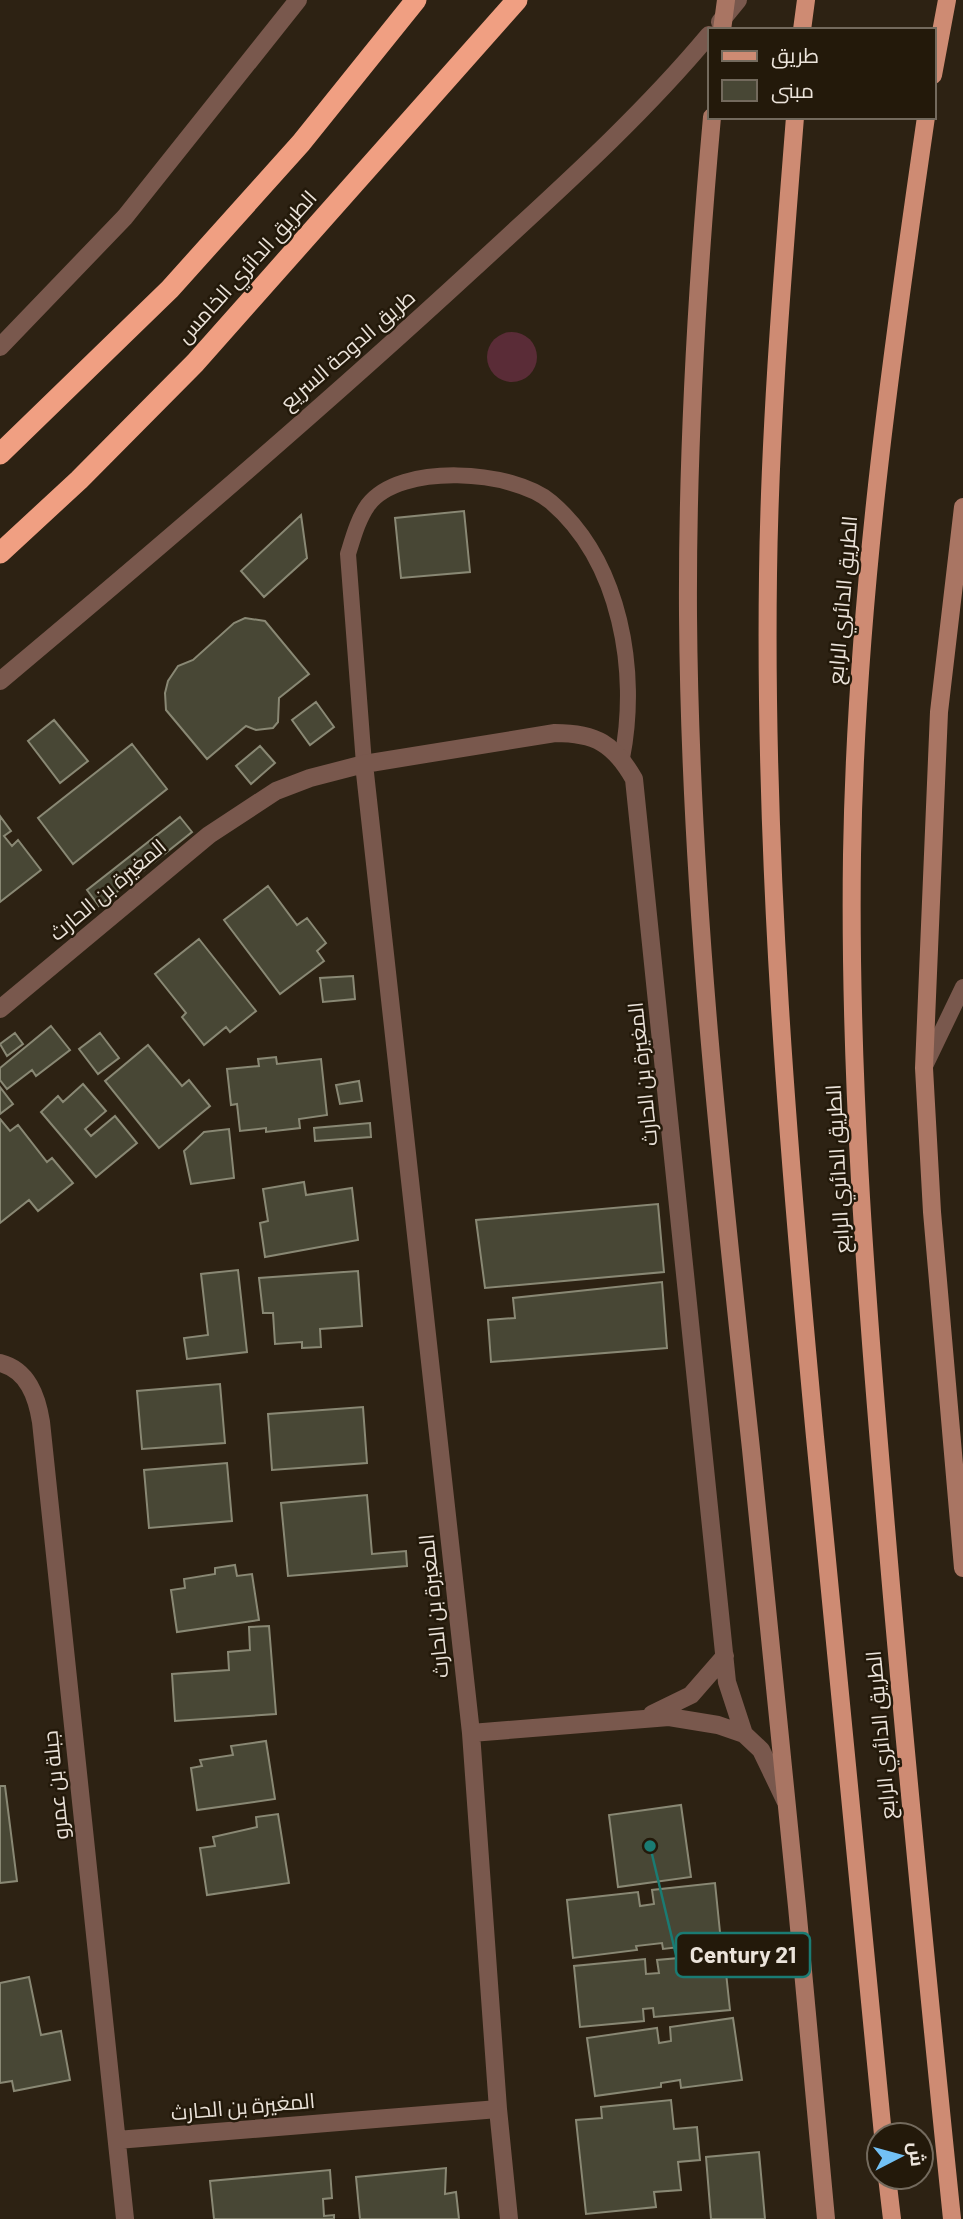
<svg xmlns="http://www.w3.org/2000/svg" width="963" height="2219" viewBox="0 0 963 2219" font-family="Barlow,Cairo,sans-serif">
	<rect width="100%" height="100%" fill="#2d2213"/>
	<path fill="#5a2c37" d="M487 357a25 25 0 1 1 50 0a25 25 0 1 1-50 0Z"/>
	<path fill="#484735" stroke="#898874" stroke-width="2" d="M464 511 470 572 401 578 395 518Z
		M301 515 307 558 264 597 241 571Z
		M245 618 265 621 309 674 279 698 278 722 273 728 256 730 246 726 207 759 166 710 165 693 168 681 178 666 193 660 234 623Z
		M316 702 334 727 310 745 292 720Z
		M54 720 88 761 60 783 28 741Z
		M132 744 167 789 73 864 38 818Z
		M260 746 275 763 251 784 236 766Z
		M0 816 11 831 4 836 12 846 18 840 41 870 0 902Z
		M180 817 192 832 99 906 87 890Z
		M268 886 297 925 307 918 326 943 317 951 324 961 280 994 224 920Z
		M199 939 256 1011 230 1032 226 1027 204 1045 182 1017 186 1013 155 974Z
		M353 976 355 999 323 1002 320 978Z
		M51 1026 70 1050 36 1076 32 1070 7 1089 0 1080V1068Z
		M15 1033 23 1044 7 1056 0 1044Z
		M100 1033 119 1058 98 1074 79 1049Z
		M148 1045 182 1086 189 1080 210 1106 159 1148 105 1081Z
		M276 1057 277 1064 321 1059 327 1115 299 1119 300 1128 266 1132V1128L240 1131 237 1104 231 1105 227 1069 259 1066 258 1059Z
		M359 1081 362 1101 340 1104 336 1085Z
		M83 1084 106 1111 85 1129 91 1136 115 1116 137 1143 96 1177 41 1112 58 1096 63 1102Z
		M0 1087 13 1104 0 1114Z
		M0 1119 10 1131 18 1125 47 1162 52 1158 73 1183 38 1211 29 1200 0 1223Z
		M370 1123 371 1137 315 1141 314 1128Z
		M229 1129 234 1178 191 1184 184 1151 204 1132Z
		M304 1182 306 1195 352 1188 358 1240 265 1257 260 1223 268 1221 263 1189Z
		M658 1204 664 1272 485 1288 476 1220Z
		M238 1270 247 1352 187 1359 184 1338 208 1335 201 1274Z
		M358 1271 362 1326 320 1329 321 1347 302 1348V1342L275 1344 273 1313H263L259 1278Z
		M662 1282 667 1348 491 1362 488 1320 515 1318 513 1298Z
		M220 1384 225 1443 142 1449 137 1391Z
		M363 1407 367 1463 272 1470 268 1414Z
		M227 1463 232 1521 149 1528 144 1470Z
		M367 1495 372 1554 406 1551 407 1566 288 1576 281 1503Z
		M235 1565 237 1576 252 1574 259 1620 177 1632 171 1590 185 1588 184 1579 215 1574V1568Z
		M269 1626 276 1714 175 1721 172 1674 229 1670 228 1652 250 1650 249 1627Z
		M266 1741 275 1799 197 1810 191 1768 202 1766 200 1760 233 1755 231 1746Z
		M0 1786H5L17 1881 0 1883Z
		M681 1805 691 1877 618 1887 609 1815Z
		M278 1814 289 1883 207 1895 200 1848 215 1846 213 1837 257 1827 256 1817Z
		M715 1883 721 1942 663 1949 662 1943 636 1946 637 1950 573 1958 567 1900 638 1892 640 1906 654 1904 652 1890Z
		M724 1954 730 2010 654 2017 653 2008 643 2009 644 2021 580 2027 574 1966 645 1959 646 1974 659 1973 657 1960Z
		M29 1977 41 2035 61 2031 70 2080 14 2091 12 2081 0 2083V1983Z
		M733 2018 742 2080 681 2088 680 2080 661 2083V2087L595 2096 587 2038 657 2028 659 2043 671 2041 670 2027Z
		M671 2100 674 2129 697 2127 700 2160 678 2162 681 2190 654 2192 656 2207 586 2214 576 2120 602 2118 601 2107Z
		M759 2152 765 2219H711L706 2157Z
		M446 2168 445 2194 456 2192 459 2219H360L356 2177Z
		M330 2170 332 2198 323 2199 324 2216 334 2215V2219H214L210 2181Z"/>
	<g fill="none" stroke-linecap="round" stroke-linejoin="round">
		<path stroke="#79584d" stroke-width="16" d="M364 764 348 554C353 538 358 519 368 505 400 462 514 470 551 502 621 562 639 672 622 758
			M925 1066 963 987"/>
		<path stroke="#79584d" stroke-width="18" d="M364 764 555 733C596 733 614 744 634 779L727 1682 744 1734 761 1750 785 1800
			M0 1009 209 835 276 791 310 778 364 764 471 1733 498 2109 509 2219
			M0 1363C28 1370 37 1397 41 1422L125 2219
			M652 1714 691 1695 725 1656
			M471 1733 669 1717 718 1725 744 1734
			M117 2140 498 2109"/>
		<path stroke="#79584d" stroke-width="18" d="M720 22 738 0
			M0 347 125 217 298 0
			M0 681C160 547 319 411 472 270 553 195 638 120 709 35"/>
		<path stroke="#a97563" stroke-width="18" d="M712 117C697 283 687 448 688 615 690 894 721 1171 751 1449 778 1706 803 1962 826 2219
			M963 507 939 712 924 1068 932 1212 963 1568"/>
		<path stroke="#ce8b73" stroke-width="18" d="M802 30 806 0
			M933 75 947 0
			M795 117C783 270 770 421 768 574 764 862 788 1150 815 1437 837 1669 860 1902 883 2135
			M926 117C890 364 856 606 852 855 849 1067 865 1280 883 1491 903 1734 927 1976 952 2219
			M887 2177 892 2219"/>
		<path stroke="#f09f82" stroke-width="21" d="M0 454 170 289 301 143 416 0
			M0 553 79 480 195 363 517 0"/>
		<path stroke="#a97563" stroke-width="18" d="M722 30 726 0"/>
	</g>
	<g text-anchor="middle" stroke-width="5" stroke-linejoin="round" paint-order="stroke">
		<g font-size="21" fill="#ebe3da" stroke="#23190a">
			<text transform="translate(247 267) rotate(-48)" y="7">الطريق الدائري الخامس</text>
			<text transform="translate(348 350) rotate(-41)" y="7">طريق الدوحة السريع</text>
			<text transform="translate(843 600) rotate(-85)" y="7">الطريق الدائري الرابع</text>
			<text transform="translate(108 890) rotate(-40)" y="7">المغيرة بن الحارث</text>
			<text transform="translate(643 1074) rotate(-96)" y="7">المغيرة بن الحارث</text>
			<text transform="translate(838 1169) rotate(-93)" y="7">الطريق الدائري الرابع</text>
			<text transform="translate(434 1606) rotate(-96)" y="7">المغيرة بن الحارث</text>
			<text transform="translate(881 1735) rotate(-95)" y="7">الطريق الدائري الرابع</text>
			<text transform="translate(56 1785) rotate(-96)" y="7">جبلة بن عمرو</text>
			<text transform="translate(243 2107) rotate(-5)" y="7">المغيرة بن الحارث</text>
		</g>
	</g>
	<path fill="none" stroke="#1a7b73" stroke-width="2.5" d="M650 1846L676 1955"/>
	<circle fill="#1a7b73" stroke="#23190a" stroke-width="2.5" cx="650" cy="1846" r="7"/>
	<rect fill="#23190a" stroke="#1a7b73" stroke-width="2.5" x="676" y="1933" width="134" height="44" rx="7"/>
	<g font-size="23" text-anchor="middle" font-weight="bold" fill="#ebe3da">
		<text x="743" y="1963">Century 21</text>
	</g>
	<rect x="708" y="28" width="228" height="91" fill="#23190a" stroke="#736a5d" stroke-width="2"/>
	<rect x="722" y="51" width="35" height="10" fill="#ce8b73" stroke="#736a5d" stroke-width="2"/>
	<text x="771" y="63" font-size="21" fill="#ebe3da">طريق</text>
	<rect x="722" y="80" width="35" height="21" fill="#484735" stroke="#736a5d" stroke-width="2"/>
	<text x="771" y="98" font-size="21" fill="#ebe3da">مبنى</text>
	<g transform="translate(900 2156) rotate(84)"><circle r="33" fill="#23190a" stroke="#736a5d" stroke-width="2"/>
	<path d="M0-5L12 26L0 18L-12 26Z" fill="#72c1f5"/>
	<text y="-10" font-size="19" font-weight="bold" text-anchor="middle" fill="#ebe3da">ش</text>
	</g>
</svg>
